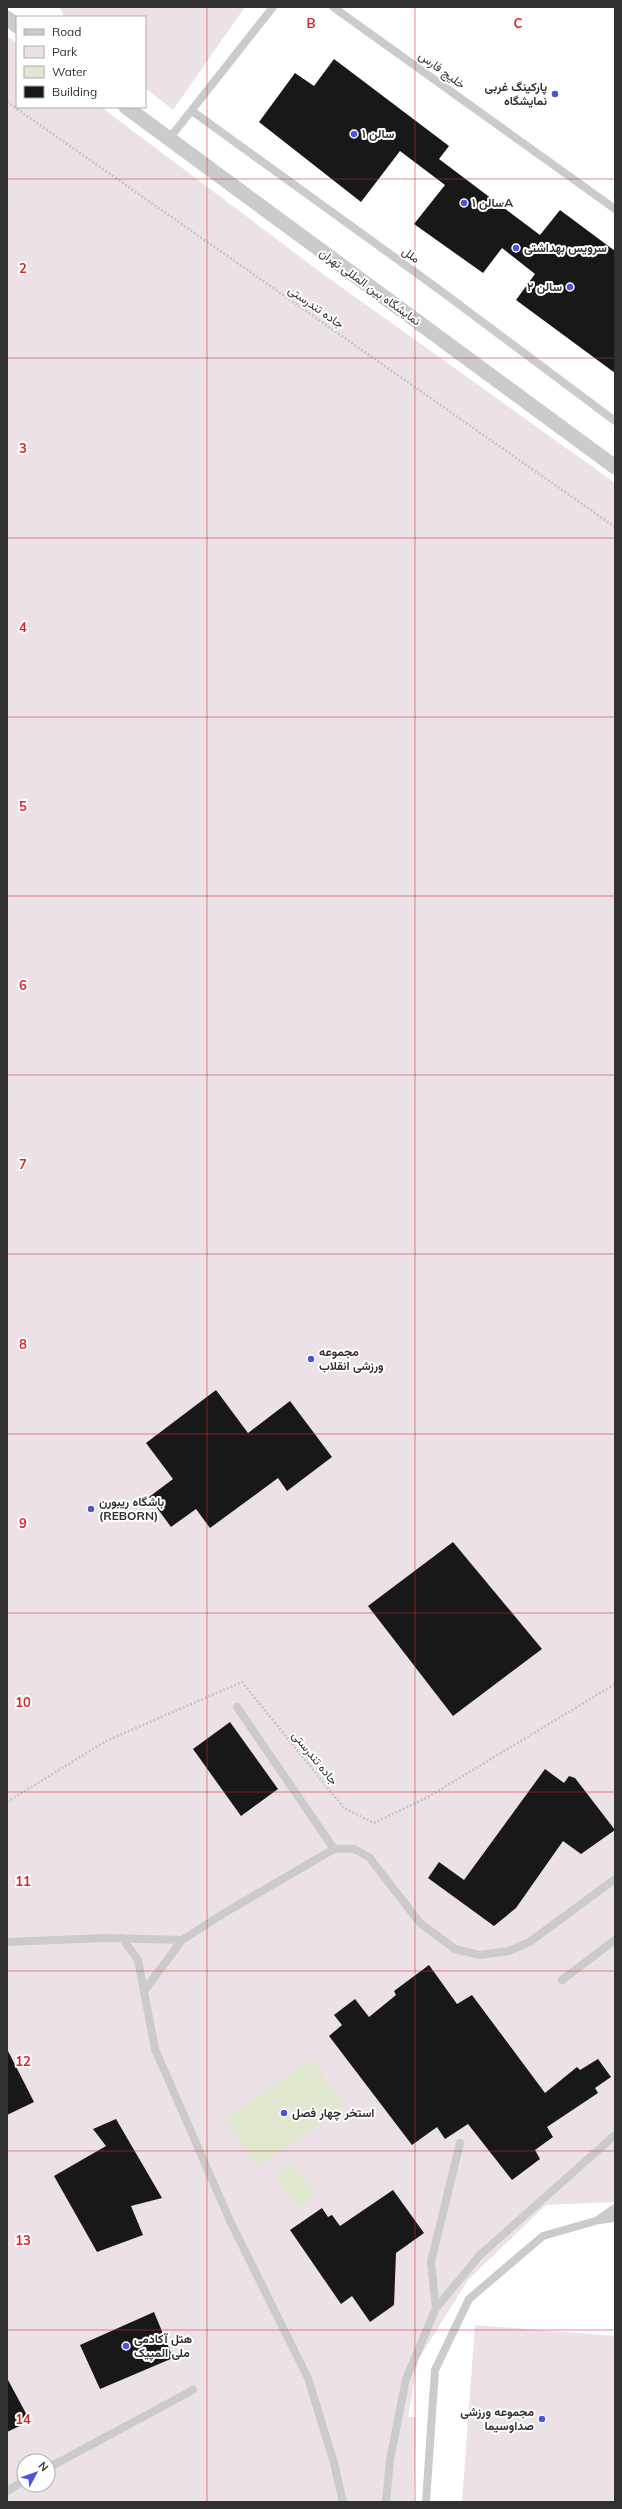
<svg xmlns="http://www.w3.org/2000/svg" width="622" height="2509" viewBox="0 0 622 2509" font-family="Mulish,Vazirmatn,sans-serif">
	<rect width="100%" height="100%" fill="#fff"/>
	<path fill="#ece1e7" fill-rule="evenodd" d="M60 7H245L173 110 145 88V17H64Z
		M7 36 17 43V107H101L323 274 615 483V2202L546 2205 468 2280 418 2360 408 2417H416L414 2502H7ZM24 2461H48V2485H24Z
		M475 2325 615 2336V2502H462Z"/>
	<path fill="#e0e9cf" d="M312 2059 345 2107 256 2167 224 2119Z
		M291 2163 312 2190C312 2199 309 2203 300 2206L295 2202 275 2176Z"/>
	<path fill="#181818" d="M334 59 449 146 439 159 540 235 560 210 615 251V373L516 300 535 274 502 248 483 273 414 224 445 185 400 151 361 202 259 122 295 73 314 86Z
		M216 1390 248 1433 290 1401 332 1457 287 1491 278 1478 210 1528 196 1509 171 1527 149 1497 173 1479 146 1443Z
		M453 1542 542 1649 453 1716 368 1606Z
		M230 1722 278 1789 241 1816 193 1749Z
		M545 1769 564 1783 569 1776 575 1778 615 1830 581 1854 563 1841 516 1908 494 1926 428 1878 439 1862 464 1880Z
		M429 1965 457 2004 472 1995 545 2093 577 2067 580 2070 598 2059 611 2077 595 2088 598 2093 547 2127 553 2137 535 2150 540 2159 512 2180 468 2124 445 2139 437 2127 412 2145 329 2036 342 2025 334 2015 355 1999 369 2017 396 1995 394 1991Z
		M7 2049 34 2102 7 2115Z
		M116 2119 162 2198 131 2206 143 2235 97 2252 54 2176 106 2146 93 2129Z
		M393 2190 424 2233 396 2253 394 2305 370 2322 352 2296 341 2304 290 2230 322 2208 328 2217 332 2215 340 2226Z
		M154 2312 173 2358 100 2389 80 2345Z
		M7 2378 30 2421 7 2432Z"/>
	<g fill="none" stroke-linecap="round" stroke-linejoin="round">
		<path stroke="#c5c5c5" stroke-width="2.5" stroke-dasharray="2 2" stroke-linecap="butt" d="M7 102 615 527
			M7 1802 106 1741 242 1682 344 1808 374 1823 428 1797 615 1684"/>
		<path stroke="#cbcbcb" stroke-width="8" d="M333 7 615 209
			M192 111 437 288 615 421
			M169 139 273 7
			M237 1707 334 1849
			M122 1938 138 1960 144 1991
			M7 1942 105 1938 182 1940
			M562 1980 615 1940
			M599 2219 615 2208
			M436 2308 431 2262 460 2143
			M48 2468 193 2390
			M7 2491 24 2481
			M343 2502 334 2463 308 2378 231 2223 155 2049 144 1991 182 1940 226 1912 334 1849H354L369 1857 420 1923 455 1949 480 1955 509 1951 531 1941 615 1879
			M386 2502 390 2460 406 2379 436 2308 480 2255 615 2135
			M426 2502 435 2370 469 2299 543 2236 599 2220 615 2218"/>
		<path stroke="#cbcbcb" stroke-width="15" d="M7 18 17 26
			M126 107 615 467"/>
	</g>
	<path fill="none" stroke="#d62828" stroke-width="1" stroke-opacity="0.55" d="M207 7V2502M415 7V2502M7 179H615M7 358H615M7 538H615M7 717H615M7 896H615M7 1075H615M7 1254H615M7 1434H615M7 1613H615M7 1792H615M7 1971H615M7 2151H615M7 2330H615"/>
	<g fill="#4958d2" stroke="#fff" stroke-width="1.5">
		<circle cx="555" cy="94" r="4"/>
		<circle cx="354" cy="134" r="4"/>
		<circle cx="464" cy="203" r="4"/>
		<circle cx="516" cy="248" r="4"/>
		<circle cx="570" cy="287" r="4"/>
		<circle cx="311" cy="1359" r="4"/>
		<circle cx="91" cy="1509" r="4"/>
		<circle cx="284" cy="2113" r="4"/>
		<circle cx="126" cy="2346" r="4"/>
		<circle cx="542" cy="2419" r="4"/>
	</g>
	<g text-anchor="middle" stroke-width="4" stroke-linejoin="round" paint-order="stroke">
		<g font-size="12" fill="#313131" stroke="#fff">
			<text transform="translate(442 70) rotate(36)" y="4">خلیج فارس</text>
			<text transform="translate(411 255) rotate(36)" y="4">ملل</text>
			<text transform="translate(370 287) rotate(36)" y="4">نمایشگاه بین المللی تهران</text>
			<text transform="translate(316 307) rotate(35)" y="4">جاده تندرستی</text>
			<text transform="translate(315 1758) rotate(51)" y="4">جاده تندرستی</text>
		</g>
		<g font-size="12" font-weight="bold" fill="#313131" stroke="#fff" text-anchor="start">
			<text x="547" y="91" text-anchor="end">پارکینگ غربی<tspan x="547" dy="14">نمایشگاه</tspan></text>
			<text x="362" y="138">سالن ۱</text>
			<text x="472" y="207">سالن ۱A</text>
			<text x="524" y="252">سرویس بهداشتی</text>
			<text x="562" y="291" text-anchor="end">سالن ۲</text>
			<text x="319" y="1356">مجموعه<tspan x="319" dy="14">ورزشی انقلاب</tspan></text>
			<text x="99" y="1506">باشگاه ریبورن<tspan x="99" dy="14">(REBORN)</tspan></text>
			<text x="292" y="2117">استخر چهار فصل</text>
			<text x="134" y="2343">هتل آکادمی<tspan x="134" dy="14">ملی المپیک</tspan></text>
			<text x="534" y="2416" text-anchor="end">مجموعه ورزشی<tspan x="534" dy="14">صداوسیما</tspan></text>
		</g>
	</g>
	<g font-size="13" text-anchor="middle" font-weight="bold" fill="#d62828" stroke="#fff" stroke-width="4" stroke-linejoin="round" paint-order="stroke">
		<text x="311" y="28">B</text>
		<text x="518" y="28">C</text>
		<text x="23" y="273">2</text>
		<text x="23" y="453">3</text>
		<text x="23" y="632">4</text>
		<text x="23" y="811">5</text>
		<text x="23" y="990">6</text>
		<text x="23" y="1169">7</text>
		<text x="23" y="1349">8</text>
		<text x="23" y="1528">9</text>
		<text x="23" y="1707">10</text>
		<text x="23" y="1886">11</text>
		<text x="23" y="2066">12</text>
		<text x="23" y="2245">13</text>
		<text x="23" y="2424">14</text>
	</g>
	<rect width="622" height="2509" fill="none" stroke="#313131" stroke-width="16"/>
	<rect x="16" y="16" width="130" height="92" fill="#ffffff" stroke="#adadad"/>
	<rect x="24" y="29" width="20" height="6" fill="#cbcbcb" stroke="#adadad"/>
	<text x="52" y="36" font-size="12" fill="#313131">Road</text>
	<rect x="24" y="46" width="20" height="12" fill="#ece1e7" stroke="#adadad"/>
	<text x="52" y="56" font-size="12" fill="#313131">Park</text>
	<rect x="24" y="66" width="20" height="12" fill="#e0e9cf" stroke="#adadad"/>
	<text x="52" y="76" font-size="12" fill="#313131">Water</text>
	<rect x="24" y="86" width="20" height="12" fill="#181818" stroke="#adadad"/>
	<text x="52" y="96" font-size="12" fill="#313131">Building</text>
	<g transform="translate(36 2473) rotate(49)"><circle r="19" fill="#ffffff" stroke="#adadad"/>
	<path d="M0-3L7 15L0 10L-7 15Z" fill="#4958d2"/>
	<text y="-6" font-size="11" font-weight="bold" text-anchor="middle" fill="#313131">N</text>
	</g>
</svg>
